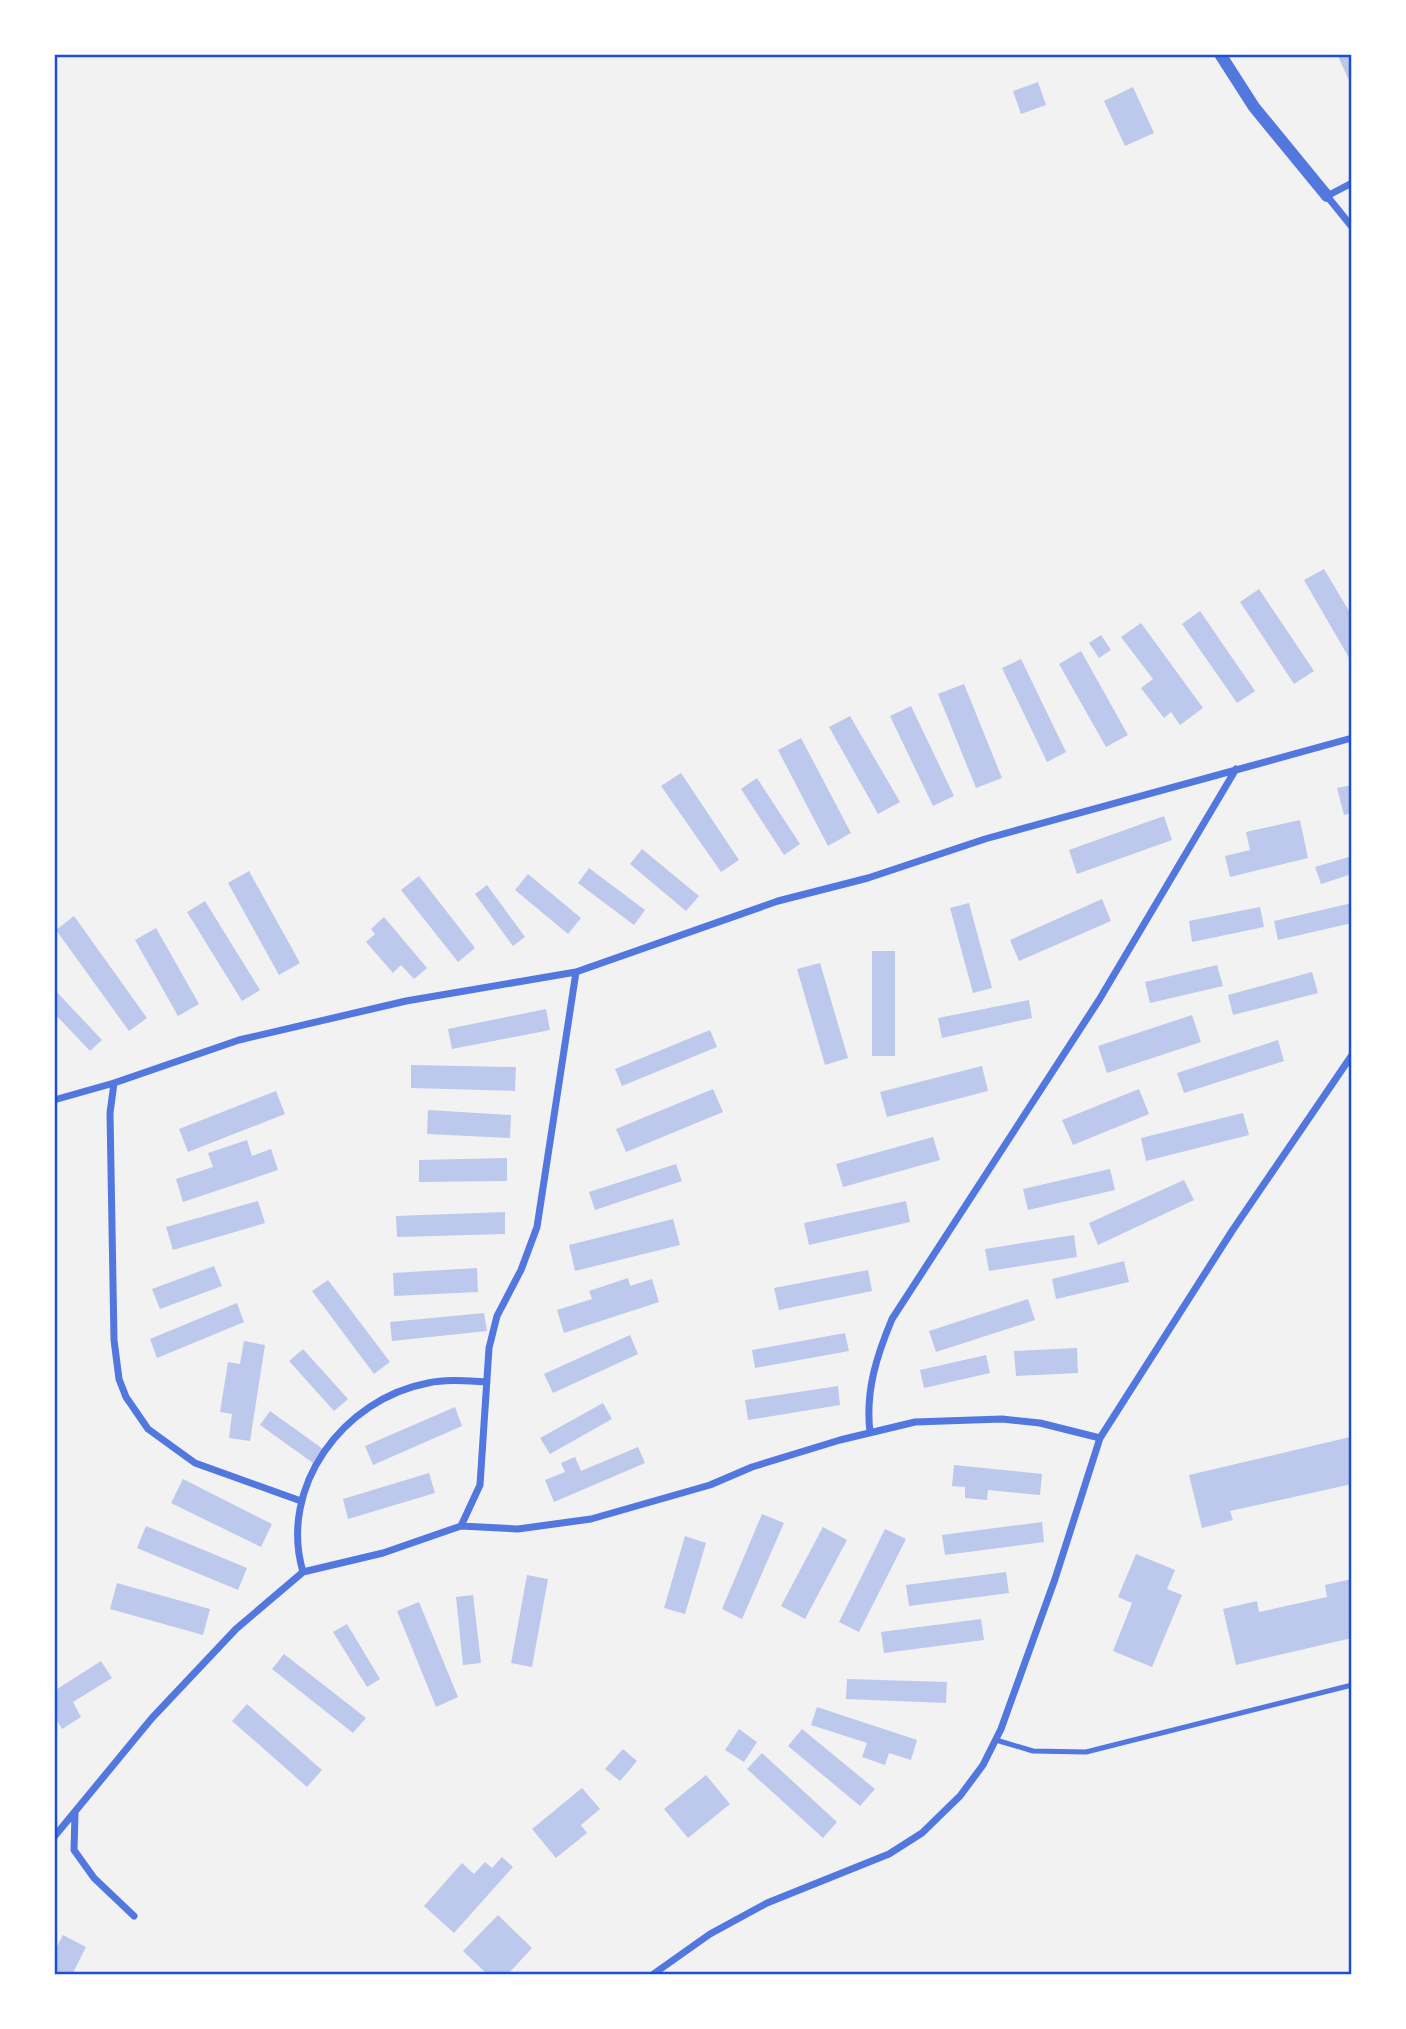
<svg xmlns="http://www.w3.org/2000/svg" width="1406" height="2029" viewBox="0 0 1406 2029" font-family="'Source Sans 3',sans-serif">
	<rect width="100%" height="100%" fill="#f2f2f2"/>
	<path fill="#bdc9ec" d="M1337 54H1352V87Z
		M1038 82 1046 105 1021 114 1013 91Z
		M1133 87 1154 133 1125 146 1104 101Z
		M1324 569 1352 616V663L1304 580Z
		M1259 589 1314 671 1294 684 1240 602Z
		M1200 611 1255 691 1237 703 1182 624Z
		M1141 623 1203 708 1180 725 1171 712 1164 718 1141 688 1153 679 1121 637Z
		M1101 635 1111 650 1099 658 1089 643Z
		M1081 651 1128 735 1106 747 1059 664Z
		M1021 659 1066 752 1047 762 1002 668Z
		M964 684 1002 778 976 788 938 694Z
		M911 706 954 796 933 806 890 716Z
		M850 716 900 802 878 814 829 727Z
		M801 738 851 833 828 846 778 750Z
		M681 773 739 860 721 872 661 786Z
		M757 778 800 844 784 855 741 789Z
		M1352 785V813L1344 815 1337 788Z
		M1164 816 1172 840 1077 874 1069 850Z
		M1300 820 1308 858 1230 877 1225 856 1250 850 1246 832Z
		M642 849 699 896 686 911 630 864Z
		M1352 856V874L1321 884 1315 867Z
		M589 868 645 910 634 925 578 883Z
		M249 871 300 963 279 975 228 883Z
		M528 874 581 918 568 934 515 890Z
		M419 876 475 948 458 962 401 890Z
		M487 885 525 937 513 946 475 894Z
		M1102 899 1111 921 1019 961 1010 940Z
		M205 901 260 990 242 1001 187 912Z
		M969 903 992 988 973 993 950 908Z
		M1352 903V923L1278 940 1274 921Z
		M1260 907 1264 927 1192 942 1189 921Z
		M74 916 147 1018 129 1031 56 930Z
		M384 917 427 968 414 979 401 965 393 973 366 942 375 934 371 929Z
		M156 928 199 1004 178 1016 135 940Z
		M872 951H895V1056H872Z
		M820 963 848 1058 825 1065 797 969Z
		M1217 965 1223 986 1150 1003 1145 982Z
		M1312 972 1318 993 1233 1015 1228 995Z
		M54 989 102 1040 90 1051 54 1013Z
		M1029 1000 1032 1018 942 1038 938 1018Z
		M546 1009 550 1030 452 1049 448 1029Z
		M1192 1015 1201 1042 1107 1073 1098 1046Z
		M710 1030 717 1047 622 1086 615 1069Z
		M1278 1040 1284 1061 1184 1093 1177 1073Z
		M411 1065 516 1067 515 1091 411 1088Z
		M982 1066 988 1091 887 1117 880 1092Z
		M713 1089 723 1112 626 1152 616 1129Z
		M1139 1089 1149 1114 1073 1145 1062 1120Z
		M276 1091 285 1114 188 1152 179 1129Z
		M428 1110 511 1115 510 1138 427 1134Z
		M1243 1113 1249 1135 1146 1161 1141 1138Z
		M933 1137 940 1160 843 1187 836 1164Z
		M247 1140 252 1156 271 1149 278 1170 183 1202 176 1179 213 1167 208 1153Z
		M507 1158V1181L419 1182V1160Z
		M676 1164 682 1181 595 1210 589 1192Z
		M1110 1169 1115 1190 1028 1210 1023 1189Z
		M1184 1180 1194 1200 1098 1245 1089 1223Z
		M258 1201 265 1223 173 1250 166 1227Z
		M906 1201 910 1222 809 1245 804 1223Z
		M505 1212V1234L397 1237 396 1216Z
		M673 1219 680 1245 575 1271 569 1245Z
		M1074 1235 1077 1257 989 1271 985 1249Z
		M1124 1261 1129 1282 1056 1299 1052 1279Z
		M214 1266 222 1286 160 1309 152 1289Z
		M477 1268 478 1292 394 1296 393 1273Z
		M868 1270 872 1291 779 1310 774 1288Z
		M628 1278 630 1286 652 1279 659 1302 564 1333 557 1310 592 1299 589 1291Z
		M328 1280 390 1362 374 1374 312 1291Z
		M1028 1299 1035 1320 936 1352 929 1331Z
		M237 1303 244 1322 157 1358 150 1339Z
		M484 1313 487 1331 392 1341 390 1322Z
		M845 1333 849 1351 755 1368 752 1350Z
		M630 1335 638 1354 553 1393 544 1374Z
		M244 1341 265 1345 250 1441 229 1438 232 1414 220 1412 228 1362 240 1364Z
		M1077 1348 1078 1373 1016 1376 1014 1351Z
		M303 1349 348 1399 334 1411 289 1361Z
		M986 1355 990 1373 924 1388 920 1370Z
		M838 1386 840 1405 748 1420 745 1400Z
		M603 1403 612 1419 550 1454 540 1438Z
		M455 1407 462 1426 373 1465 365 1446Z
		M270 1411 323 1449 313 1463 260 1425Z
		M1350 1437 1352 1484 1230 1511 1233 1520 1202 1528 1189 1475Z
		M638 1447 645 1463 554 1502 545 1480 565 1472 561 1463 575 1457 581 1471Z
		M954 1465 1042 1474 1040 1495 988 1490 987 1500 965 1498V1487L952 1486Z
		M429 1473 435 1493 348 1519 343 1499Z
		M183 1479 272 1524 261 1547 171 1503Z
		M762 1514 784 1523 742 1619 722 1609Z
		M1042 1522 1044 1542 945 1555 942 1535Z
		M146 1526 247 1568 238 1590 137 1548Z
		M823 1527 847 1540 805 1619 781 1606Z
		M885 1529 906 1539 859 1632 839 1622Z
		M685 1536 706 1543 685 1614 664 1608Z
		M1136 1554 1175 1570 1167 1589 1182 1595 1152 1667 1113 1651 1132 1603 1118 1597Z
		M1006 1572 1009 1593 909 1606 906 1585Z
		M527 1575 548 1579 532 1667 511 1663Z
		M1352 1579V1638L1236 1665 1223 1609 1257 1601 1259 1612 1327 1597 1325 1585Z
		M117 1583 210 1609 203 1635 110 1609Z
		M473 1595 481 1663 463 1665 456 1597Z
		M419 1602 458 1697 436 1707 397 1611Z
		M981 1619 984 1640 884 1653 881 1632Z
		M347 1624 380 1679 367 1687 333 1632Z
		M284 1654 366 1718 353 1733 272 1669Z
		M101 1661 112 1678 73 1702 81 1717 62 1729 54 1716V1691Z
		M847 1679 947 1682 946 1703 846 1699Z
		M247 1704 322 1770 307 1787 232 1721Z
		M817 1707 917 1740 911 1760 889 1753 885 1765 862 1757 867 1743 811 1725Z
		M739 1729 757 1742 744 1762 725 1750Z
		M802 1729 875 1789 860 1806 788 1746Z
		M623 1749 637 1761 620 1781 605 1769Z
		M762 1753 837 1822 823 1838 747 1769Z
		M706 1775 730 1804 688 1838 664 1809Z
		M582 1788 600 1809 581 1825 587 1833 556 1858 532 1829Z
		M502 1857 513 1867 454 1933 424 1906 462 1863 474 1874 485 1862 492 1868Z
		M498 1915 532 1948 507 1975H488L463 1951Z
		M63 1935 86 1947 72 1975H54V1952Z"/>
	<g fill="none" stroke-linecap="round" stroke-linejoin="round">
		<path stroke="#5277de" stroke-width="5" d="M996 1740 1033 1751 1086 1752 1352 1685"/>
		<path stroke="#5277de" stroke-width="7" d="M1352 183 1327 196 1352 227
			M114 1083 110 1113 114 1340 119 1379 126 1397 148 1429 195 1463 301 1501
			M54 1100 114 1083 239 1040 406 1001 576 972 778 901 868 878 985 839 1352 738
			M870 1432C865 1391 877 1355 892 1319L1099 1000 1236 769
			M461 1526 480 1485 489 1348 497 1316 521 1270 537 1227 576 972
			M303 1572C278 1487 343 1399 428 1383 447 1379 467 1381 487 1382
			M75 1814 74 1850 94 1878 134 1916
			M54 1837 152 1718 236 1629 303 1572 383 1553 461 1526 518 1529 591 1519 710 1485 752 1467 840 1440 915 1422 1002 1419 1040 1423 1100 1438
			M652 1975 710 1934 767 1903 889 1854 922 1833 960 1796 983 1765 1001 1729 1055 1579 1100 1438 1232 1231 1352 1055"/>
		<path stroke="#5277de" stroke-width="12" d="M1220 54 1254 107 1327 196"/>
	</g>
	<rect width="1406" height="2029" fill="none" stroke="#ffffff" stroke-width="112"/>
	<rect x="56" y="56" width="1294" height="1917" fill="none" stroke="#1d4ed8" stroke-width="2.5"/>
</svg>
